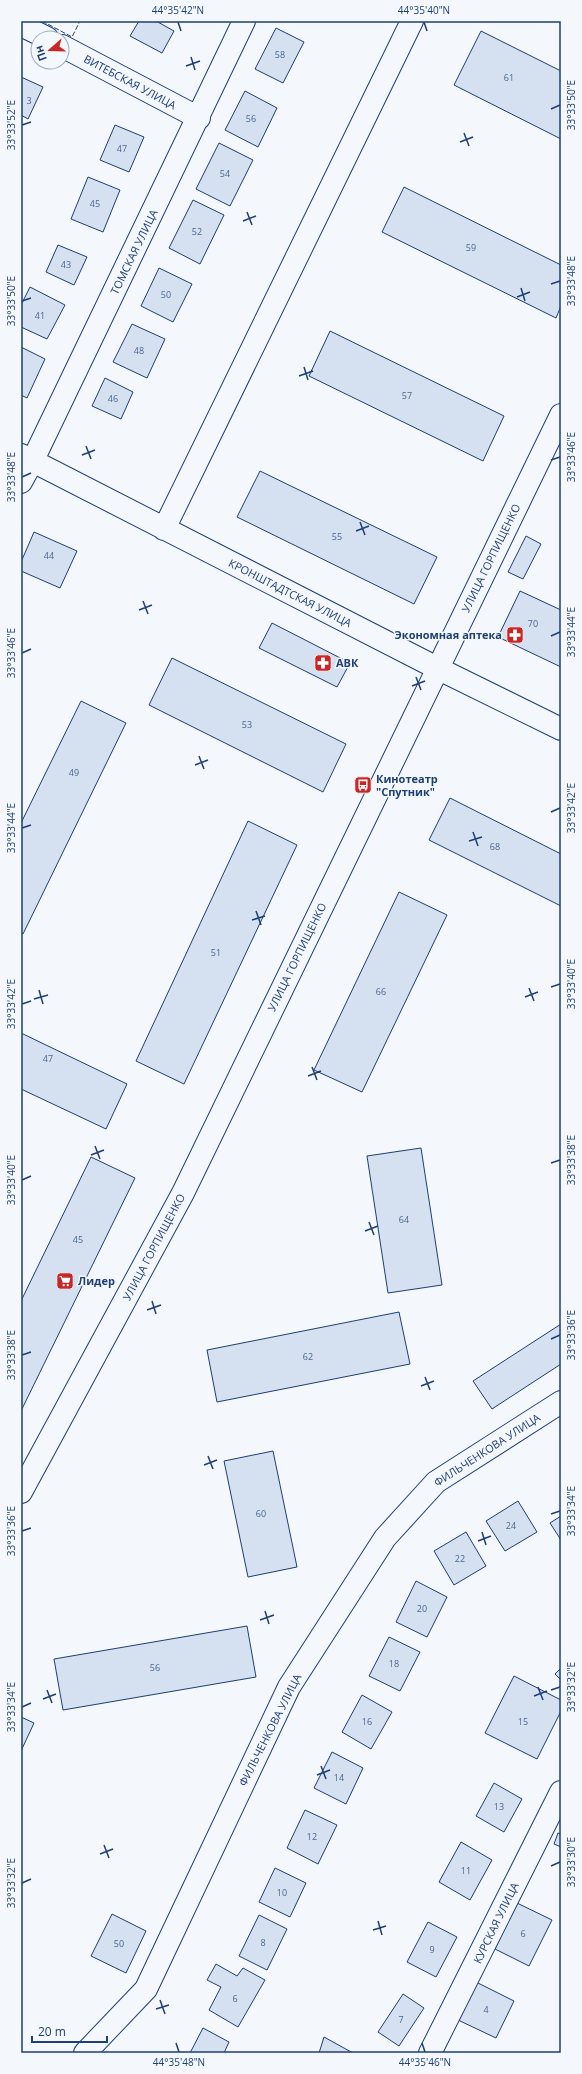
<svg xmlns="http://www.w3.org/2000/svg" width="582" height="2074" viewBox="0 0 582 2074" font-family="'Open Sans',sans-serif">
	<rect width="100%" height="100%" fill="#f4f7fb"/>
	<path fill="#d5e0f0" stroke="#1d3f73" d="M139 21H156L174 31 162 53 130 36Z
		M276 28 304 42 283 83 255 69Z
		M481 31 561 71V139L454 85Z
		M21 77 43 87 28 119 21 115Z
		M245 91 277 108 258 147 225 130Z
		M115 125 144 137 129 172 100 160Z
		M219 143 253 160 230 206 196 189Z
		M88 177 120 190 103 232 71 219Z
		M404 187 561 265V306L556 318 382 232Z
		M193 200 224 215 200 264 169 248Z
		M58 245 87 257 74 285 46 272Z
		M159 268 192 284 173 322 141 306Z
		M30 287 65 305 47 339 21 327V305Z
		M132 324 165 339 147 378 113 362Z
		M330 331 504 416 483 461 309 376Z
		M21 347 45 359 27 398 21 395Z
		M105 378 133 392 121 419 92 406Z
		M260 471 437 557 414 604 237 517Z
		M34 532 77 551 60 588 21 571V562Z
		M526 536 541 544 523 579 508 572Z
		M520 591 561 610V667L498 637Z
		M272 623 350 663 337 687 259 648Z
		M172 658 346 744 323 792 149 705Z
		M81 701 126 723 23 934 21 933V823Z
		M450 798 561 854V906L429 840Z
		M248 821 297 845 184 1084 136 1061Z
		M399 892 447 915 362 1092 314 1070Z
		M21 1033 127 1084 106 1129 21 1089Z
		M421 1148 442 1285 388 1293 367 1156Z
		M91 1157 135 1178 21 1411V1301Z
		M399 1312 410 1364 217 1402 207 1350Z
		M561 1324V1364L492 1409 473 1381Z
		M273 1451 297 1567 248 1577 224 1461Z
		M518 1501 537 1532 505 1551 486 1521Z
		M561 1516V1540L550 1523Z
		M466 1532 486 1566 454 1585 434 1551Z
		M416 1581 447 1597 427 1637 396 1622Z
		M247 1626 256 1677 63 1710 54 1659Z
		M389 1637 420 1652 400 1691 369 1676Z
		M561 1668V1680L555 1674Z
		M514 1676 561 1700V1711L537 1759 485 1733Z
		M362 1695 392 1712 371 1749 342 1732Z
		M21 1717 34 1723 21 1751Z
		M332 1752 363 1768 346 1804 314 1788Z
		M494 1783 522 1799 504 1832 476 1816Z
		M305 1810 337 1825 318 1864 287 1848Z
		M558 1833 561 1834V1847L554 1844Z
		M461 1842 492 1860 470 1900 439 1882Z
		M275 1868 306 1883 290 1917 259 1902Z
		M517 1903 552 1920 529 1966 495 1949Z
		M112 1914 146 1931 126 1973 91 1956Z
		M259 1915 287 1929 267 1970 239 1956Z
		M428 1922 457 1937 436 1977 407 1962Z
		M216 1964 237 1976 243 1968 265 1980 238 2027 209 2010 221 1987 207 1980Z
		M476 1982 514 2001 496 2038 458 2020Z
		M403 1994 424 2008 399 2046 378 2032Z
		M203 2028 229 2042 224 2053H190Z
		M324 2037 353 2053H319Z"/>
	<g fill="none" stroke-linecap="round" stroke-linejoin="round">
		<defs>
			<path id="minor" d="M21 25 47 38
				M62 46 199 118
				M21 455 437 668 561 729
				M21 482 32 462 244 21
				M164 529 412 21
				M85 2053 146 1989 289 1687 385 1538 436 1482 561 1402
				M430 2053 561 1792"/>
			<path id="secondary" d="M21 1492 183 1193 561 415"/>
		</defs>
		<use href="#minor" stroke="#1d3f73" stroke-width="24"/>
		<use href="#secondary" stroke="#1d3f73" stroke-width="24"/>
		<use href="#minor" stroke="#f4f7fb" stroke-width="22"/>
		<use href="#secondary" stroke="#f4f7fb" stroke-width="22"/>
		<path stroke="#1d3f73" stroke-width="1" stroke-dasharray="5 2" stroke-linecap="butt" d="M42 21 72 37 80 21"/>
	</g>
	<path fill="none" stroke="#1d3f73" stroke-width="1.5" d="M178 22 181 31M424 22 427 31M191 57 195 70M186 66 200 61M551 109 560 105M22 125 31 122M464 133 469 146M460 142 473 137M247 212 252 225M243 221 256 216M551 284 560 281M521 288 525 301M517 297 530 292M22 301 31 298M304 367 308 380M299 376 313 371M86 446 91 459M82 455 95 450M551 460 560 457M22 477 31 473M360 522 365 535M356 531 369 526M143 601 148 614M139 610 152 605M551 636 560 632M22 653 31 649M416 677 421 690M412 686 425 681M199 756 204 769M195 765 208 760M551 812 560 808M22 828 31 825M473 832 478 846M469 841 482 837M256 911 261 925M252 920 265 916M551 987 560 984M529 988 534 1001M39 990 43 1004M525 997 538 992M34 999 48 995M22 1004 31 1001M312 1067 317 1080M308 1076 321 1071M95 1146 100 1159M91 1155 104 1150M551 1163 560 1160M22 1180 31 1176M369 1222 374 1235M365 1231 378 1226M152 1301 156 1314M147 1310 161 1305M551 1339 560 1335M22 1355 31 1352M425 1377 430 1390M421 1386 434 1381M208 1456 213 1469M204 1465 217 1460M551 1514 560 1511M22 1531 31 1528M482 1532 486 1545M478 1541 491 1536M265 1611 269 1624M260 1620 274 1615M538 1687 543 1700M47 1690 52 1703M551 1690 560 1687M534 1696 547 1691M43 1699 56 1694M22 1707 31 1703M321 1766 326 1779M317 1775 330 1770M104 1845 109 1858M100 1854 113 1849M551 1866 560 1862M22 1883 31 1879M378 1921 382 1935M373 1930 386 1926M160 2000 165 2014M156 2009 169 2005M176 2043 179 2052M422 2043 425 2052"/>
	<defs>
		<symbol id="pharmacy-square" viewBox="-11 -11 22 22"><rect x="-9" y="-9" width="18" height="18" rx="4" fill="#c62828" stroke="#f4f7fb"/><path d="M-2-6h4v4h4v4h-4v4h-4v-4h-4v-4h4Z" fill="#fff"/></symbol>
		<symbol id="bus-square" viewBox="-11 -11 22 22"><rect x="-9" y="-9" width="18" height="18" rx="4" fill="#c62828" stroke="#f4f7fb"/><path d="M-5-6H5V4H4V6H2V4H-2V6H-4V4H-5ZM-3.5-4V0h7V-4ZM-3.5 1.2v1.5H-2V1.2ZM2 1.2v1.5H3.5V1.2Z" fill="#fff"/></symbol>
		<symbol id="supermarket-square" viewBox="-11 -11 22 22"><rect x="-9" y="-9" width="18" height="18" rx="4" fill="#c62828" stroke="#f4f7fb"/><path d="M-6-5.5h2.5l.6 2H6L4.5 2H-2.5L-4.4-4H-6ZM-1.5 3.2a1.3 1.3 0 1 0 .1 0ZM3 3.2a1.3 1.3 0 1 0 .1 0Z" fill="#fff"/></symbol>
	</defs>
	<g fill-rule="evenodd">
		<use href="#pharmacy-square" x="505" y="625" width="20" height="20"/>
		<use href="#pharmacy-square" x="313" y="653" width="20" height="20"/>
		<use href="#bus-square" x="353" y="775" width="20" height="20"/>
		<use href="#supermarket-square" x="55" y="1271" width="20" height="20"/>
	</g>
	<g text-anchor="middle" stroke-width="3" stroke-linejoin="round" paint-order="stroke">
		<g font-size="9" fill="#4b6792">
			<text x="280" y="58">58</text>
			<text x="509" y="81">61</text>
			<text x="29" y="104">3</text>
			<text x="251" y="122">56</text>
			<text x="122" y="152">47</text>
			<text x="225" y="177">54</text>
			<text x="95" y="207">45</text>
			<text x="197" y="235">52</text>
			<text x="471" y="251">59</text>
			<text x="66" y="268">43</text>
			<text x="166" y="298">50</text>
			<text x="40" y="319">41</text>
			<text x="139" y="354">48</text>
			<text x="407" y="399">57</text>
			<text x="113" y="402">46</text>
			<text x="337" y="540">55</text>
			<text x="49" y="559">44</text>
			<text x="533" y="627">70</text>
			<text x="247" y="728">53</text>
			<text x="74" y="776">49</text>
			<text x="495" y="850">68</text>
			<text x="216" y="956">51</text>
			<text x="381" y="995">66</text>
			<text x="48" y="1062">47</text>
			<text x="404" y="1223">64</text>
			<text x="78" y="1243">45</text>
			<text x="308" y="1360">62</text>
			<text x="261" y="1517">60</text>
			<text x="511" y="1529">24</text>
			<text x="460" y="1562">22</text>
			<text x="422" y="1612">20</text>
			<text x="394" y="1667">18</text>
			<text x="155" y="1671">56</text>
			<text x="367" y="1725">16</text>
			<text x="523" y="1725">15</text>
			<text x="339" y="1781">14</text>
			<text x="499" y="1810">13</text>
			<text x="312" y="1840">12</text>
			<text x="466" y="1874">11</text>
			<text x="282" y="1896">10</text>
			<text x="523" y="1937">6</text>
			<text x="263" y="1946">8</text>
			<text x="119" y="1947">50</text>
			<text x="432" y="1953">9</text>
			<text x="235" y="2002">6</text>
			<text x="486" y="2013">4</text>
			<text x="401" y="2023">7</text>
		</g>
		<g font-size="11" fill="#1d3f73" stroke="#f4f7fb">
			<text transform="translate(130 82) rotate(28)" y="4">ВИТЕБСКАЯ УЛИЦА</text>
			<text transform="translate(134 252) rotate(-64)" y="4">ТОМСКАЯ УЛИЦА</text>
			<text transform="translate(491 558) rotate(-64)" y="4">УЛИЦА ГОРПИЩЕНКО</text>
			<text transform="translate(290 593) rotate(27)" y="4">КРОНШТАДТСКАЯ УЛИЦА</text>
			<text transform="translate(297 957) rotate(-64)" y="4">УЛИЦА ГОРПИЩЕНКО</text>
			<text transform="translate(154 1247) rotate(-62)" y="4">УЛИЦА ГОРПИЩЕНКО</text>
			<text transform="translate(487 1450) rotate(-33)" y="4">ФИЛЬЧЕНКОВА УЛИЦА</text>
			<text transform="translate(270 1730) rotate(-63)" y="4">ФИЛЬЧЕНКОВА УЛИЦА</text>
			<text transform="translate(496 1923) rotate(-64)" y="4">КУРСКАЯ УЛИЦА</text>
		</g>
		<g font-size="11" font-weight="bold" fill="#1d3f73" stroke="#f4f7fb" text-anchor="start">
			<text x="502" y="639" text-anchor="end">Экономная аптека</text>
			<text x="336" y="667">АВК</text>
			<text x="376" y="783">Кинотеатр<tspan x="376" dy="13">"Спутник"</tspan></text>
			<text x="78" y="1285">Лидер</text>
		</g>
	</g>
	<rect width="582" height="2074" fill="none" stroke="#f4f7fb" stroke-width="44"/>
	<g transform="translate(50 50) rotate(250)"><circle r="19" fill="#f4f7fb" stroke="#9eadc5"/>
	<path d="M0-3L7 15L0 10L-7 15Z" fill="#c62828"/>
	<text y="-6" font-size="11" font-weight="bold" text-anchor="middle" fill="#1d3f73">Пн</text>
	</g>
	<path d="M32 2036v6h75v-6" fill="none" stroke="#1d3f73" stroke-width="2"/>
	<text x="38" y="2036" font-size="12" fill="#1d3f73" stroke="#f4f7fb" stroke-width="3" paint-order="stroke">20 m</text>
	<rect x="22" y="22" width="538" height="2030" fill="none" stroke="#1d3f73" stroke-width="1.5"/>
	<g font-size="10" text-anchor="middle" fill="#1d3f73">
		<text x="178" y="14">44°35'42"N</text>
		<text x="424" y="14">44°35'40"N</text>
		<text transform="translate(571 105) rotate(-90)" y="4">33°33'50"E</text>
		<text transform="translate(11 125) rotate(-90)" y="4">33°33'52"E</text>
		<text transform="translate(571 281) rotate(-90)" y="4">33°33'48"E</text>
		<text transform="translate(11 301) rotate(-90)" y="4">33°33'50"E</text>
		<text transform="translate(571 457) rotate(-90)" y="4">33°33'46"E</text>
		<text transform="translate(11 477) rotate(-90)" y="4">33°33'48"E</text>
		<text transform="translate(571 632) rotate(-90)" y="4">33°33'44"E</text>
		<text transform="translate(11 653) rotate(-90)" y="4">33°33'46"E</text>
		<text transform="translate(571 808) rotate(-90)" y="4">33°33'42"E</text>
		<text transform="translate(11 828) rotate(-90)" y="4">33°33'44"E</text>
		<text transform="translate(571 984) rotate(-90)" y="4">33°33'40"E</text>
		<text transform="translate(11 1004) rotate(-90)" y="4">33°33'42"E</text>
		<text transform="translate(571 1160) rotate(-90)" y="4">33°33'38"E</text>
		<text transform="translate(11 1180) rotate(-90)" y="4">33°33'40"E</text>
		<text transform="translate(571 1335) rotate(-90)" y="4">33°33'36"E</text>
		<text transform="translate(11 1355) rotate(-90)" y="4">33°33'38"E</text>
		<text transform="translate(571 1511) rotate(-90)" y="4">33°33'34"E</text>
		<text transform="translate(11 1531) rotate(-90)" y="4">33°33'36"E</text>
		<text transform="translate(571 1687) rotate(-90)" y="4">33°33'32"E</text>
		<text transform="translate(11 1707) rotate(-90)" y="4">33°33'34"E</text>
		<text transform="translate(571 1862) rotate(-90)" y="4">33°33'30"E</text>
		<text transform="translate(11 1883) rotate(-90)" y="4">33°33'32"E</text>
		<text x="179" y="2066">44°35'48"N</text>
		<text x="425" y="2066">44°35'46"N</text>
	</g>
</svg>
